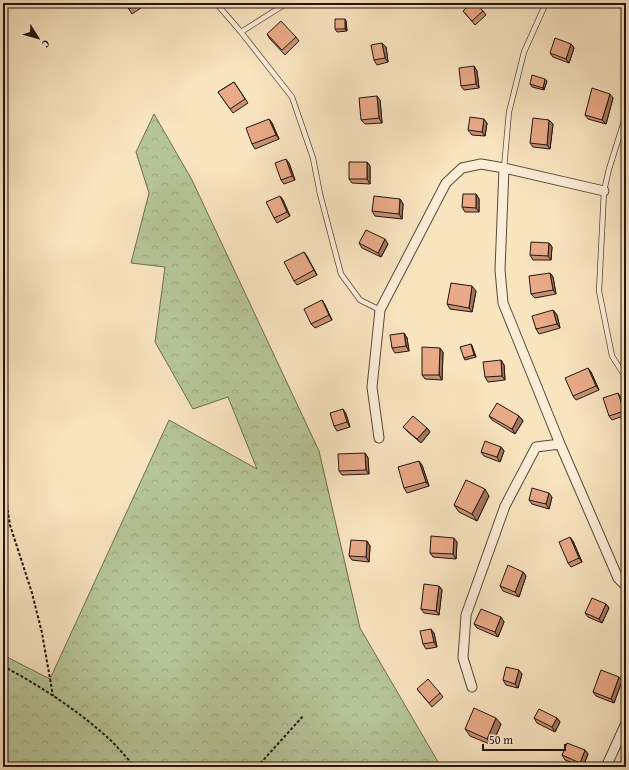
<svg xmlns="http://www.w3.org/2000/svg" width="629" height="770" viewBox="0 0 629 770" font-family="'Gentium Book Plus',serif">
	<defs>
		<pattern id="forest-crowns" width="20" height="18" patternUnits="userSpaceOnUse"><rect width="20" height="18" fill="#b6c598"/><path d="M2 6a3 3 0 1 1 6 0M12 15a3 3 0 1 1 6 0" fill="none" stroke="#9ca882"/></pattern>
	</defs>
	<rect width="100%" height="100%" fill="#f9e4c0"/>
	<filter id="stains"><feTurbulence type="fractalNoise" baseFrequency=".005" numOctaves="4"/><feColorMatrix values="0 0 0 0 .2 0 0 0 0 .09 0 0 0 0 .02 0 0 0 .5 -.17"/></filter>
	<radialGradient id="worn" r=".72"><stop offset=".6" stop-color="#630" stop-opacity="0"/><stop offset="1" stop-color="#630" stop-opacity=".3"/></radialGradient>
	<path fill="url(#forest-crowns)" stroke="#6c6c53" d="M154 114 192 180 319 451 360 628 441 767H3V655L50 679 169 420 257 469 228 397 193 409 155 342 165 267 131 263 149 193 136 152Z"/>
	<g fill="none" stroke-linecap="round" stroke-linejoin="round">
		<defs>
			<path id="service" d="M216 3 241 32 292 97 313 158 320 194 341 274 360 300 380 310
				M241 32 287 3
				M626 115 609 169 604 191 599 291 612 356 626 378
				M504 168 509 112 524 52 546 3"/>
			<path id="minor" d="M504 168 500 270 503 303 560 444 618 578 626 586
				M379 438 372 387 380 310 446 183 462 168 481 164 504 168 604 191
				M472 687 463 658 466 615 505 506 536 447 560 444
				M606 767 626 723"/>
		</defs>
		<use href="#service" stroke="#58483a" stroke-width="6"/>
		<use href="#minor" stroke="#58483a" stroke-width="11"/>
		<path stroke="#23140e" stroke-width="2" stroke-dasharray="3 2" stroke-linecap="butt" d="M3 480 10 525 32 593 42 633 53 696
			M3 666C40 686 76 709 107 737 117 746 126 757 135 767
			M257 767 304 715"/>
		<use href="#service" stroke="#fbedd6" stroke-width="4.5"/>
		<use href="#minor" stroke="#fbedd6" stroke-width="9"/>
	</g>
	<path fill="#c89275" stroke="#23140e" d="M125 3H137L141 8 132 14Z
		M245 3H252L248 6Z
		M463 11H483L486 15 475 25Z
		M346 21 347 31 337 32 335 29Z
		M267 34 296 37 299 41 285 55 270 39Z
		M382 43 386 47 388 62 377 65 374 60Z
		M571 44 574 48 569 63 553 57 550 53Z
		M474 66 477 71 479 88 464 90 461 86Z
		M545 79 547 81 544 90 532 87 530 84Z
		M234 82 248 103 233 113 218 92Z
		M613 98 606 124 588 119 585 115Z
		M380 100 382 123 365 124 361 120Z
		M269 119 272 123 279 139 255 149 252 144Z
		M549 120 553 124 550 149 533 147 530 143Z
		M487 123 485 136 472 135 468 130Z
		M367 162 370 166V184L352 183 349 179Z
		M289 163 295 180 284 184 281 180Z
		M476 194 479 199V212H465L462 207Z
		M280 196 283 200 290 216 277 223 274 218Z
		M400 199 403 204 402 219 375 216 372 211Z
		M359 243 388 244 381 257 362 248Z
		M549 243 552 247 551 260H533L530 255Z
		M304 252 317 275 297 285 294 281Z
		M550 273 553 277 556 294 535 298 531 294Z
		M476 291 472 312 450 309 447 304Z
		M322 300 325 305 332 320 315 328 311 324Z
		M553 310 557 315 560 328 539 334 536 329Z
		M404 333 407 338 409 351 395 353 392 348Z
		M471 344 472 346 476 357 465 360 464 358Z
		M443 352 442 380 425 379 422 375Z
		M501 360 504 365 505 380 488 382 485 377Z
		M591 372 599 390 576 400 573 396Z
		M621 397 626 412V415L612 420 609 416Z
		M343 409 346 414 350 427 337 431 334 426Z
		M489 416H519L523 421 515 434 492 420Z
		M403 427 427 428 430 432 421 443 407 431Z
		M501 447 504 451 500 462 484 456 481 452Z
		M365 453 368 458 369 474 342 475 339 471Z
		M422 465 429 486 407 493 404 488Z
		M489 496 477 521 459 512 454 505Z
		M552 497 549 509 532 504 529 500Z
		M367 541 370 546 369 562 352 560 349 556Z
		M573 541 582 562 571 567 568 563Z
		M457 542 456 559 433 557 430 553Z
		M523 572 526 576 519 597 503 591 500 586Z
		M439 586 442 590 439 615 424 613 421 609Z
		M606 604 609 608 602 623 588 617 585 613Z
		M501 617 504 622 498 637 477 628 474 624Z
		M434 633 437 647 426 649 423 644Z
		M522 674 518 688 506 685 503 680Z
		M622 681 614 703 596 696 593 692Z
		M417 689 440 693 443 697 432 707Z
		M534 718H557L560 722 555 732 537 723Z
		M501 724 492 745 470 736 465 729Z
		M585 750 588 754 583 767 565 760 562 755Z"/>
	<path fill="#a3775f" stroke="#23140e" d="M345 19 346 21 347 31 345 29Z
		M382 43 386 47 388 62 385 58Z
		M571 44 574 48 569 63 566 59Z
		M474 66 477 71 479 88 476 84Z
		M545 79 547 81 544 90 543 88Z
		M610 94 613 98 606 124 602 120Z
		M377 96 380 100 382 123 379 118Z
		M269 119 272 123 279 139 276 135Z
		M484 119 487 123 485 136 482 132Z
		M549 120 553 124 550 149 547 145Z
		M286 159 289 163 295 180 292 176Z
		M367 162 370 166V184L367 179Z
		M476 194 479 199V212L476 208Z
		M280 196 283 200 290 216 287 212Z
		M400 199 403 204 402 219 399 214Z
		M385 239 388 244 381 257 378 253Z
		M549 243 552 247 551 260 548 256Z
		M304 252 307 256 317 275 314 270Z
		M550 273 553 277 556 294 553 290Z
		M472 286 476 291 472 312 469 308Z
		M322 300 325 305 332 320 329 315Z
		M553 310 557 315 560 328 557 324Z
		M404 333 407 338 409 351 406 346Z
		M471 344 472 346 476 357 474 355Z
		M440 348 443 352 442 380 439 375Z
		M501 360 504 365 505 380 502 376Z
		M588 368 591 372 599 390 596 386Z
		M618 393 621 397 626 412V413L624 411Z
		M343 409 346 414 350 427 347 422Z
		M519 416 523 421 515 434 512 429Z
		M427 428 430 432 421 443 417 439Z
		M501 447 504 451 500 462 497 457Z
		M365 453 368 458 369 474 366 470Z
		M419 461 422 465 429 486 426 482Z
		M485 489 489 496 477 521 472 514Z
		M549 493 552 497 549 509 546 504Z
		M570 537 573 541 582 562 579 558Z
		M454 538 457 542 456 559 453 554Z
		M367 541 370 546 369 562 366 557Z
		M523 572 526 576 519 597 515 592Z
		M439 586 442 590 439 615 436 611Z
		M606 604 609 608 602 623 599 619Z
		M501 617 504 622 498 637 495 632Z
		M431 629 434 633 437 647 434 642Z
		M519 670 522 674 518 688 515 684Z
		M619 677 622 681 614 703 611 699Z
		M496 718 501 724 492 745 487 739Z
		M557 718 560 722 555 732 552 727Z
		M585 750 588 754 583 767 580 763Z"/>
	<path fill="#e9aa88" stroke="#23140e" d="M125 3H137L138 4 129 9Z
		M472 3H476L483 11 472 21 463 11Z
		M335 19H345V29H335Z
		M281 21 296 37 282 50 267 34Z
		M555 38 571 44 566 59 550 53Z
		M382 43 385 58 374 60 371 45Z
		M474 66 476 84 461 86 459 68Z
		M532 75 545 79 543 88 530 84Z
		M234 82 245 99 230 109 218 92Z
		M592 88 610 94 602 120 585 115Z
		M377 96 379 118 361 120 359 98Z
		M470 117 484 119 482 132 468 130Z
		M533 118 549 120 547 145 530 143Z
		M269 119 276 135 252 144 246 128Z
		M286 159 292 176 281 180 275 163Z
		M349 162H367V179H349Z
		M463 194H476V208L462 207Z
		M280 196 287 212 274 218 266 202Z
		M374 196 400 199 399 214 372 211Z
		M366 230 385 239 378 253 359 243Z
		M531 242 549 243 548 256 530 255Z
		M304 252 314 270 294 281 284 262Z
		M550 273 553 290 531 294 529 276Z
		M451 283 472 286 469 308 447 304Z
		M322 300 329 315 311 324 304 309Z
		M553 310 557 324 536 329 532 316Z
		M404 333 406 346 392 348 390 335Z
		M471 344 474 355 464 358 460 347Z
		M422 347 440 348 439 375H422Z
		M501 360 502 376 485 377 483 362Z
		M588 368 596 386 573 396 565 378Z
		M618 393 624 411 609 416 603 398Z
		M497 403 519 416 512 429 489 416Z
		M343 409 347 422 334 426 330 413Z
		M413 416 427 428 417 439 403 427Z
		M485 441 501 447 497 457 481 452Z
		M365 453 366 470 339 471 338 454Z
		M419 461 426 482 404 488 398 467Z
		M466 480 485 489 472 514 454 505Z
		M532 488 549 493 546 504 529 500Z
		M431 536 454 538 453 554 430 553Z
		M570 537 579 558 568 563 559 542Z
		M351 540 367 541 366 557 349 556Z
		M508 565 523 572 515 592 500 586Z
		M424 584 439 586 436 611 421 609Z
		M592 598 606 604 599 619 585 613Z
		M481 609 501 617 495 632 474 624Z
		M431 629 434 642 423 644 420 631Z
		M506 667 519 670 515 684 503 680Z
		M601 670 619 677 611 699 593 692Z
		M428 679 440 693 429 703 417 689Z
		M474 708 496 718 487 739 465 729Z
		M539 709 557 718 552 727 534 718Z
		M567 743 585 750 580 763 562 755Z"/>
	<rect width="629" height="770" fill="none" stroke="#f9e4c0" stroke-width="16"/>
	<rect x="4" y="4" width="621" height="762" fill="none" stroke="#23140e" stroke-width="2"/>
	<rect x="8" y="8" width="613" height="754" fill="none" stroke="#23140e"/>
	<g transform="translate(38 38) rotate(127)" stroke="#fbedd6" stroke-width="3" paint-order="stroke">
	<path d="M0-3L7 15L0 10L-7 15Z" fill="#23140e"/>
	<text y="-6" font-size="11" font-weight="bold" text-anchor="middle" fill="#23140e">С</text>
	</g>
	<path d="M483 744v6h82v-6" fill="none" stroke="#23140e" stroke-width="2"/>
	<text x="489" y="744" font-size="12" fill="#23140e" stroke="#fbedd6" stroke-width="3" paint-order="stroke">50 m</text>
	<rect width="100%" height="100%" filter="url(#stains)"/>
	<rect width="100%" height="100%" fill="url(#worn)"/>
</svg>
